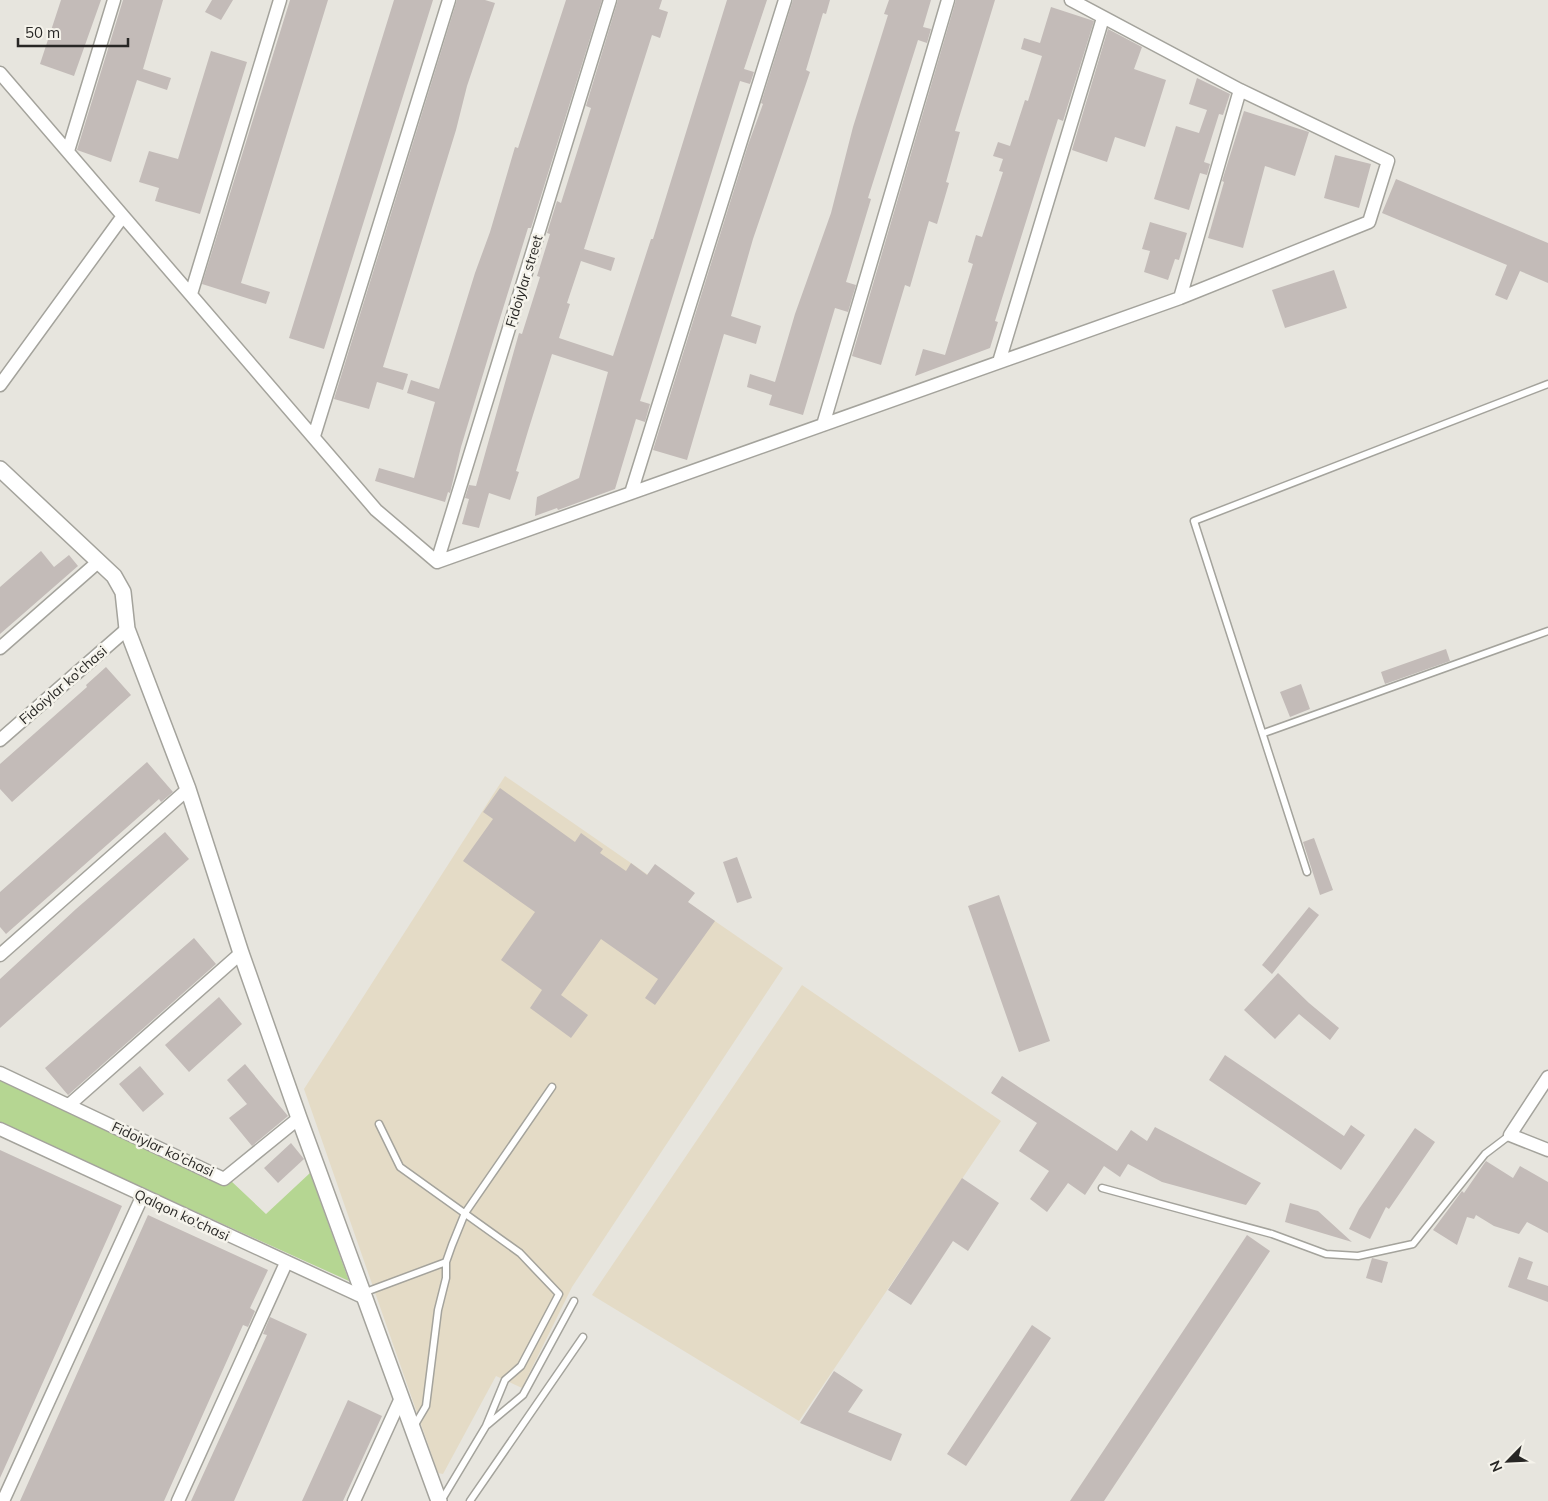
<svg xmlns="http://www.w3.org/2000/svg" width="1548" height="1501" viewBox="0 0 1548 1501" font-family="Mulish,sans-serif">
	<rect width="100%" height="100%" fill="#e7e5de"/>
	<path fill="#e4dbc6" d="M505 776 783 968 572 1287 522 1388 496 1376 443 1474 438 1473 304 1089Z
		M802 985 1001 1121 799 1421 592 1295Z"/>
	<path fill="#b5d692" d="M0 1080 226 1185 230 1180 266 1214 310 1173 349 1281 0 1123Z"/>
	<path fill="#c3bbb8" d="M61 0H101L74 76 40 64Z
		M123 0H163L143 69 171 78 167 90 137 80 111 162 77 150Z
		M212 0H233L221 20 205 12Z
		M290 0H328L241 283 270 292 266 304 202 284Z
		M394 0H433L324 349 289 338Z
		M457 0H485L495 3 467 86 456 130 383 367 408 374 403 390 377 382 369 409 334 399Z
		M566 0H602L531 228H528L497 328 461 447 450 493 448 492 445 502 375 481 379 468 414 478 435 402 407 393 411 380 439 389 475 273 490 232 515 147 518 148Z
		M618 0H662L659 9 668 12 660 38 652 35 584 249 615 258 611 271 581 261 567 303 570 304 559 338 613 356 651 239H653L727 0H767L744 69 754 72 750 84 740 81 640 401 650 404 645 422 636 419 615 489 558 510 557 508 535 516 537 497 579 478 608 372 552 354 528 431 516 471 519 472 510 500 489 493 479 528 462 524 469 499 465 498 469 485 476 486 519 333 522 334 540 277 537 276 550 234 547 233 557 201 561 203 591 108 586 106Z
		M793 0H830L826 14 823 13 806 70 810 72 753 239 731 316 761 326 756 344 724 334 687 460 653 450 748 145 763 104 761 103Z
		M889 0H931L923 27 931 29 927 43 918 40 868 198 871 199 846 282 856 285 848 312 835 308 803 415 769 405 772 395 747 387 750 374 775 382 795 314 831 213 853 127 888 15 884 14Z
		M956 0H995L955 131 960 132 946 182 949 183 937 224 929 221 910 287 905 285 881 365 852 356Z
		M1051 7 1094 21 1063 121 1058 119 1046 157 995 321 998 322 990 348 915 376 923 349 945 355 973 264 968 262 976 235 982 237 1003 172 999 171 1003 159 993 156 998 142 1010 146 1025 100 1028 101 1042 56 1021 49 1024 38 1040 43Z
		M1108 29 1142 47 1134 69 1166 80 1145 147 1115 137 1107 162 1072 150Z
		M211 51 247 62 200 214 155 201 159 188 139 182 149 151 178 159Z
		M1197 78 1230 94 1223 115 1219 114 1204 162 1210 164 1207 175 1200 173 1189 210 1154 199 1176 126 1199 133 1207 110 1189 104Z
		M1244 111 1309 132 1295 176 1265 166 1243 248 1208 238 1224 182 1222 181Z
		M1335 155 1371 164 1359 208 1324 198Z
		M1396 179 1548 243V283L1520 271 1507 300 1495 295 1507 265 1382 213Z
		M1150 222 1187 233 1179 260 1175 259 1168 280 1144 272 1150 251 1142 249Z
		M1334 270 1347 308 1285 328 1272 290Z
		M41 551 54 567 69 555 78 566 0 634V587Z
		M1446 649 1450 661 1385 684 1381 672Z
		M106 667 131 695 12 802 0 789V764L87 687 86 685Z
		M1301 684 1310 709 1290 717 1280 692Z
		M147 762 173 792 161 802 159 799 6 934 0 927V892Z
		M500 788 575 842 581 833 603 849 600 853 626 871 631 863 647 875 655 864 695 893 688 902 715 921 655 1005 645 998 658 979 601 939 561 995 588 1015 571 1038 530 1008 542 990 501 960 535 912 463 861 493 819 483 812Z
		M165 832 189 859 0 1028V979L76 909Z
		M1314 838 1333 890 1320 895 1303 842Z
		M737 857 752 898 737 903 723 862Z
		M999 895 1050 1041 1019 1052 968 906Z
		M1309 907 1319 915 1272 974 1262 965Z
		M194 938 216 964 68 1095 45 1068Z
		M1278 973 1309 1003 1339 1028 1330 1040 1299 1014 1275 1039 1244 1010Z
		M219 997 242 1024 189 1072 165 1045Z
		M1225 1055 1344 1136 1351 1125 1365 1135 1341 1170 1209 1080Z
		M245 1064 288 1116 252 1146 229 1118 247 1104 227 1080Z
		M140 1066 164 1094 143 1112 119 1084Z
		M1002 1076 1117 1151 1131 1130 1147 1141 1155 1127 1261 1183 1246 1205 1162 1182 1128 1164 1120 1177 1104 1166 1085 1195 1068 1183 1047 1212 1030 1199 1049 1171 1019 1151 1037 1123 991 1093Z
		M1415 1128 1435 1142 1389 1209 1386 1207 1370 1239 1349 1229 1359 1209Z
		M291 1143 304 1159 278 1183 264 1168Z
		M0 1150 122 1206 0 1478Z
		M1486 1161 1513 1178 1520 1166 1548 1182V1233L1527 1222 1519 1234 1494 1226 1476 1215 1474 1219 1467 1217 1457 1245 1433 1230 1462 1191 1464 1193Z
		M962 1178 999 1203 968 1251 953 1241 911 1305 888 1290Z
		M1290 1203 1318 1211 1352 1242 1285 1222Z
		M148 1215 268 1270 250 1308 255 1311 248 1327 243 1325 164 1501H20Z
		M1247 1235 1270 1251 1104 1501H1070Z
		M1519 1257 1533 1262 1527 1279 1548 1286V1302L1508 1287Z
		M1372 1258 1388 1262 1382 1283 1366 1278Z
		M270 1317 307 1334 264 1433 234 1501H191L267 1335 263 1334Z
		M1032 1325 1051 1338 966 1466 947 1454Z
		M834 1371 863 1390 848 1412 902 1434 891 1461 800 1423Z
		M348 1400 382 1416 343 1501H302Z"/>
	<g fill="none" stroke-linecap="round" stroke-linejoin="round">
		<defs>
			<path id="service" d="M1264 733 1548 631
				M1307 872 1194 521 1548 384
				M379 1124 400 1167 520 1253 559 1294 521 1366 505 1380 486 1426
				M1102 1188 1272 1234 1326 1254 1358 1256 1413 1244 1485 1154 1510 1135
				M363 1293 446 1262
				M413 1428 426 1406 438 1310 446 1278V1262L452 1245 465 1213 552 1087
				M441 1501 486 1426 523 1395 574 1301
				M470 1501 583 1337"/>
			<path id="minor" d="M0 73 376 510 437 562
				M68 151 114 0
				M191 294 280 0
				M1180 298 1240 90
				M999 362 1103 18
				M0 385 123 216
				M823 425 948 0
				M314 436 449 0
				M631 493 785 0
				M437 562 1180 298 1369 222 1388 161 1240 90 1071 0
				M437 562 610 0
				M0 648 98 562
				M0 740 127 629
				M0 955 188 789
				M0 1073 224 1179 299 1118
				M1548 1077 1510 1135 1548 1150
				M69 1105 241 953
				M0 1129 365 1298
				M3 1501 142 1197
				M178 1501 286 1263
				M354 1501 401 1398"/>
			<path id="tertiary" d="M0 469 114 576 123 592 127 629 188 789 241 953 299 1118 439 1501"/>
		</defs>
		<use href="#service" stroke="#a4a39c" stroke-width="9"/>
		<use href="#minor" stroke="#a4a39c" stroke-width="15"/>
		<use href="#tertiary" stroke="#a4a39c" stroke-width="18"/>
		<use href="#service" stroke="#fff" stroke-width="6"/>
		<use href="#minor" stroke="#fff" stroke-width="12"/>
		<use href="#tertiary" stroke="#fff" stroke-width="15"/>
	</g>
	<g text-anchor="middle" stroke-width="5" stroke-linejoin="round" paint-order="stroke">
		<g font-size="14" fill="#282725" stroke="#f5f3eb">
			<text transform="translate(524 281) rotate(-73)" y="5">Fidoiylar street</text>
			<text transform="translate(63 685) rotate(-41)" y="5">Fidoiylar ko'chasi</text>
			<text transform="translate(163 1149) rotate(25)" y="5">Fidoiylar ko'chasi</text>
			<text transform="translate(182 1215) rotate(25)" y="5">Qalqon ko'chasi</text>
		</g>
	</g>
	<g transform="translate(1508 1461) rotate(246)" stroke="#f5f3eb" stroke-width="4" paint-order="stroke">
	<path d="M0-4L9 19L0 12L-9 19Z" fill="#282725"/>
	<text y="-8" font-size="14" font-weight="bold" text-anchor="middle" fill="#282725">N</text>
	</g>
	<path d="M18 38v8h110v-8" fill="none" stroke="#282725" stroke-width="2.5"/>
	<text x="25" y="38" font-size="15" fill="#282725" stroke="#f5f3eb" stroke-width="4" paint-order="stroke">50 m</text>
</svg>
